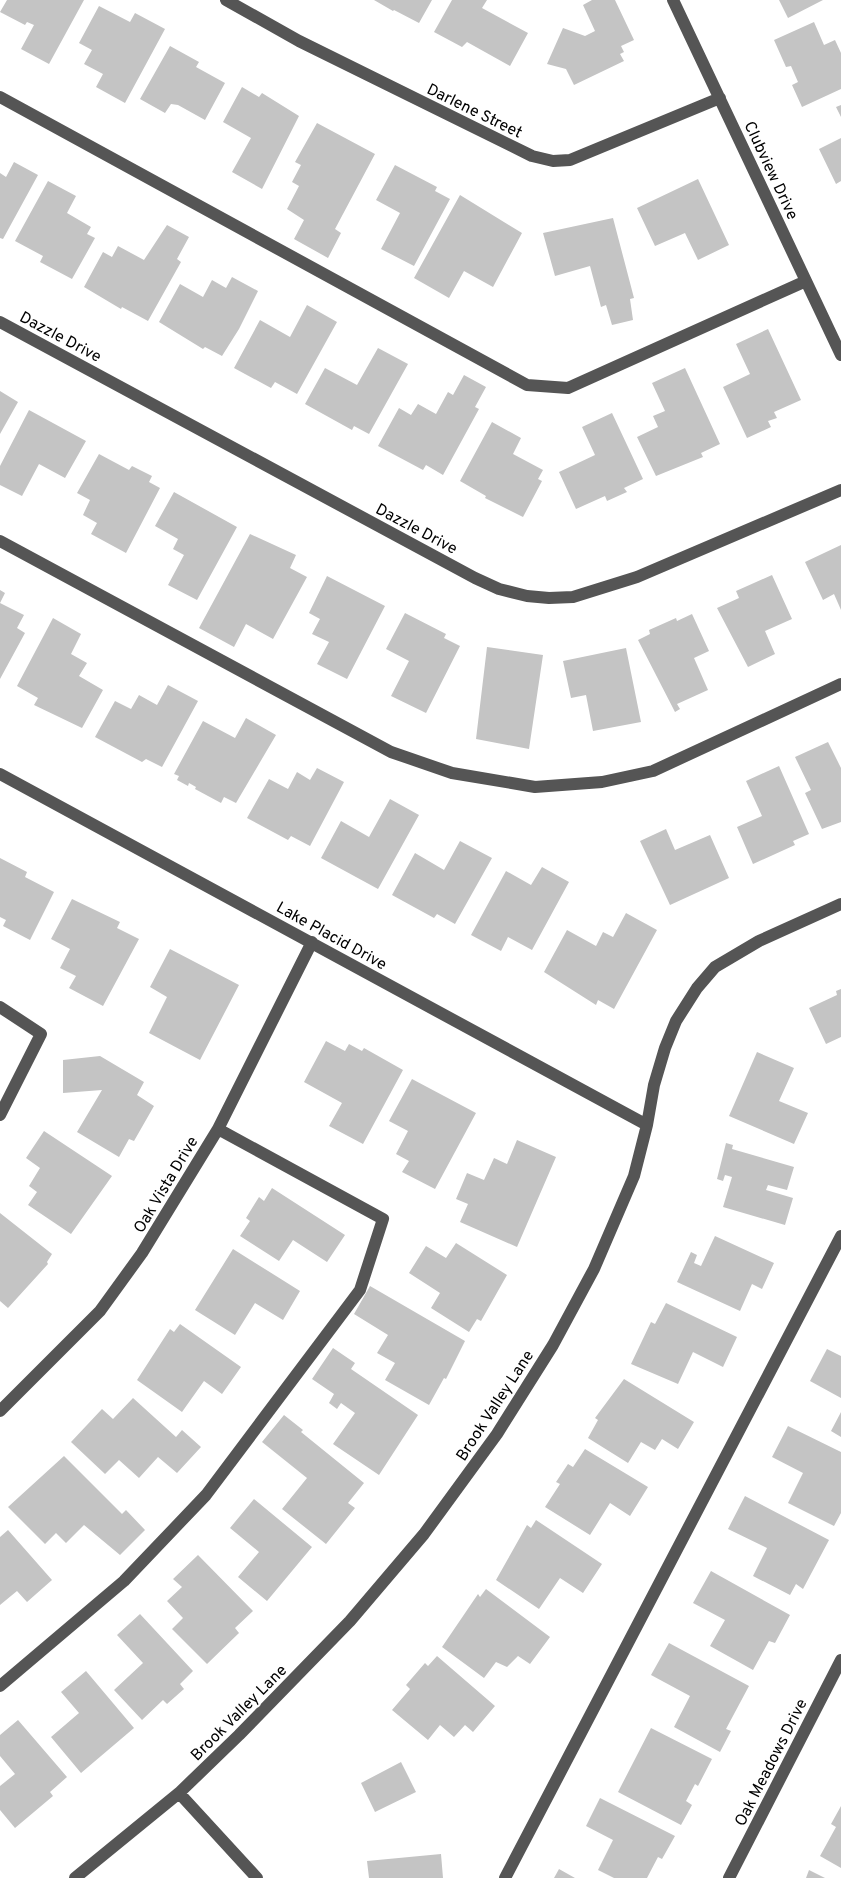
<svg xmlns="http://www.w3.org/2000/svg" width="841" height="1878" viewBox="0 0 841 1878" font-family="Overpass,sans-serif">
	<rect width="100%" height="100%" fill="#fff"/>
	<path fill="#c4c4c4" d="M7 0H84L49 64 21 49 34 25 27 22 25 25 0 12Z
		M374 0H432L419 23 394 10 393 11Z
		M452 0H487L482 8 528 33 510 66 467 42 462 47 434 32Z
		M592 0H615L634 40 621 46 624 52 620 54 624 61 574 85 566 69 547 64 563 28 585 36 595 31 583 5Z
		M779 0H823L788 18Z
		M99 6 130 22 135 13 165 29 125 103 96 87 103 74 84 64 92 50 79 43Z
		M814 22 824 45 835 40 841 53V89L802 107 792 85 798 82 791 66 786 67 774 40Z
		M170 46 199 62 196 67 225 83 205 120 178 105 171 104 165 113 140 99Z
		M242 87 259 97 262 93 299 116 262 189 232 172 251 138 223 122Z
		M841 105V117L836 107Z
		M317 123 375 154 335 229 341 233 328 258 294 239 304 220 287 209 299 186 292 182 301 165 295 162Z
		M841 138V181L836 184 819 149Z
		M14 162 38 175 3 239 0 238V173L6 177Z
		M395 165 437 187 435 191 450 199 414 266 381 249 400 213 376 200Z
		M698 179 729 245 698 260 685 233 655 246 637 208Z
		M48 181 76 196 67 213 91 227 87 234 95 238 72 279 40 262 43 256 15 241Z
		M460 195 522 233 493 287 464 271 449 298 414 278Z
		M613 218 634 298 630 299 633 320 612 325 606 305 601 307 590 266 555 276 543 233Z
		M167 225 189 237 177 259 181 262 148 321 122 307 121 309 84 287 103 252 112 257 118 246 144 260Z
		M232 277 258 291 239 329 222 356 205 347 203 349 159 322 180 284 203 297 212 280 226 288Z
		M307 305 337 322 297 394 275 382 271 388 234 368 260 320 290 337Z
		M768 329 801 400 774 412 777 418 768 421 771 427 747 438 723 387 750 374 736 344Z
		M378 348 408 364 369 434 354 426 352 430 305 404 325 368 357 385Z
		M685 368 720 444 701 453 703 457 656 476 637 437 658 427 653 416 665 411 652 383Z
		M464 375 486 387 475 407 479 409 443 475 426 465 423 470 378 446 399 408 411 415 418 404 436 414 448 392 453 395Z
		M0 391 18 402 0 434Z
		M29 410 86 441 65 478 39 464 22 496 0 485V466Z
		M612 413 643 479 624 488 627 492 607 501 605 496 576 509 559 472 595 455 582 427Z
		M492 422 521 438 513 454 543 470 538 479 542 481 523 517 485 498 486 496 460 481Z
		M99 454 129 470 132 466 152 476 149 482 160 488 126 553 91 534 97 523 83 515 90 500 77 493Z
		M174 492 237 527 197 600 168 585 184 555 173 549 178 539 155 526Z
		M250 534 296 555 290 568 307 577 273 639 246 624 234 647 199 628Z
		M841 545V610L834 594 823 600 805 562Z
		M772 575 792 619 765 631 775 654 748 667 717 608 739 598 736 591Z
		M327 576 385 606 347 679 317 664 329 642 312 634 320 619 309 613Z
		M0 590 5 593 0 603 24 615 17 628 25 633 0 679Z
		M405 613 446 634 444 638 460 646 426 713 391 696 409 661 386 649Z
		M692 614 709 651 694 658 708 690 677 704 680 709 675 712 638 640 650 634 649 630 676 618 677 621Z
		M53 618 81 634 71 654 87 663 79 676 103 690 82 728 34 705 38 698 17 686Z
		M487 647 543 655 529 749 476 739Z
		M626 648 641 722 593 731 586 695 571 698 563 661Z
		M168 685 198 701 162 767 146 759 142 762 95 737 115 701 131 709 139 695 157 705Z
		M246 718 276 735 236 803 224 797 221 803 195 789 196 787 189 783 188 786 177 780 179 776 174 774 203 721 235 738Z
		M828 742 841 768V822L822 829 805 793 811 790 795 757Z
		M779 766 809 834 793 841 795 845 753 864 737 827 762 816 746 781Z
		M317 768 344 782 310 846 291 836 288 840 247 818 269 779 288 789 297 772 310 780Z
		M390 799 419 815 378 889 321 858 341 821 369 837Z
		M666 829 675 850 710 835 729 878 670 905 640 841Z
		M460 841 492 858 455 924 437 914 434 918 392 895 415 853 444 870Z
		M0 858 27 872 25 877 54 892 30 940 3 926 6 920 0 917Z
		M542 867 569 882 532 950 508 937 501 951 471 935 506 871 531 885Z
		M72 899 120 922 117 928 139 939 103 1006 69 988 76 976 60 968 70 949 51 939Z
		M626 913 657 930 614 1009 598 1000 596 1005 544 972 567 930 596 946 603 932 613 937Z
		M170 949 239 985 200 1060 149 1033 167 997 150 987Z
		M841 989V1037L826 1044 809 1008 837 995 836 991Z
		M326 1041 345 1051 349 1044 362 1051 364 1048 403 1070 363 1144 329 1126 342 1103 304 1082Z
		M757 1052 794 1068 779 1101 808 1113 794 1144 729 1116Z
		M100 1056 144 1082 137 1095 154 1106 134 1141 129 1139 119 1157 77 1132 102 1090 63 1093V1060Z
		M412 1079 476 1113 435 1189 402 1172 409 1161 396 1154 408 1131 389 1121Z
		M44 1131 112 1176 71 1234 28 1205 37 1192 29 1186 40 1168 26 1158Z
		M517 1140 556 1157 517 1247 460 1222 468 1204 456 1199 467 1173 484 1180 494 1158 507 1164Z
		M726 1143 733 1145 732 1149 794 1167 787 1190 768 1185 766 1190 793 1198 785 1225 723 1207 732 1177 725 1175 723 1181 717 1179Z
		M272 1188 345 1235 327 1262 293 1240 279 1261 240 1236 250 1221 246 1218 259 1197 264 1201Z
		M0 1213 52 1254 47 1262 48 1264 8 1308 0 1301Z
		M715 1236 774 1263 762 1289 752 1284 740 1311 677 1282 691 1252 697 1255 694 1263 701 1266Z
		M456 1243 507 1275 481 1321 477 1319 469 1332 431 1308 440 1293 409 1273 426 1246 446 1258Z
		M233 1249 300 1291 283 1320 255 1303 235 1335 195 1310Z
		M370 1286 465 1341 446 1379 444 1378 429 1405 385 1380 395 1363 377 1353 388 1335 354 1314Z
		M666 1303 737 1337 723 1367 693 1352 678 1384 631 1364 651 1322 655 1324Z
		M180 1324 241 1367 222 1394 204 1381 182 1412 137 1380 170 1329 174 1332Z
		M333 1348 355 1363 351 1369 418 1415 379 1475 333 1444 355 1413 341 1403 337 1409 329 1403 334 1394 312 1379Z
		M827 1349 841 1356V1398L810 1381Z
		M624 1379 694 1422 678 1449 662 1439 655 1450 641 1442 628 1463 588 1438 598 1420 595 1418Z
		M133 1398 176 1437 182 1430 201 1447 177 1473 158 1457 139 1478 119 1460 105 1474 71 1442 102 1409 113 1419Z
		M841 1412V1437L831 1431Z
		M284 1415 303 1430 301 1432 364 1483 348 1503 355 1508 326 1544 282 1509 307 1478 262 1442Z
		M788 1426 841 1452V1513L834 1526 788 1503 803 1473 772 1457Z
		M585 1449 648 1487 630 1516 610 1503 590 1535 545 1507 560 1484 556 1482 568 1464 573 1467Z
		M64 1456 122 1514 126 1510 145 1530 120 1555 84 1525 66 1543 56 1533 45 1544 8 1507Z
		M745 1496 829 1540 803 1589 796 1584 790 1595 753 1576 767 1548 728 1529Z
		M254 1499 312 1547 267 1601 238 1577 259 1552 230 1528Z
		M536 1520 602 1564 583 1593 560 1578 539 1609 496 1580 527 1525 531 1528Z
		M8 1530 52 1580 27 1602 17 1591 0 1605V1537Z
		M198 1555 253 1611 235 1628 239 1633 207 1664 172 1629 183 1618 167 1601 182 1587 173 1579Z
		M711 1571 790 1615 775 1643 769 1641 753 1670 710 1646 725 1620 693 1603Z
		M486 1589 550 1637 530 1664 518 1656 507 1667 496 1662 484 1678 442 1647 478 1594 480 1597Z
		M140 1614 193 1671 180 1684 184 1689 167 1704 163 1700 142 1720 114 1690 143 1663 117 1635Z
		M669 1643 749 1686 726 1729 731 1731 720 1752 674 1727 690 1696 651 1675Z
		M437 1656 495 1706 473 1732 465 1725 454 1737 440 1725 428 1740 392 1710 410 1689 406 1685 425 1663 428 1666Z
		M86 1671 134 1728 81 1773 51 1737 79 1713 61 1692Z
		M18 1720 67 1777 50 1792 53 1796 15 1828 0 1810V1786L15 1774 0 1756V1735Z
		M651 1728 712 1759 698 1786 695 1784 686 1801 692 1805 681 1825 618 1792Z
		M401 1762 416 1792 375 1812 361 1783Z
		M600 1798 675 1836 662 1859 658 1857 647 1878H614L598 1870 613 1840 586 1826Z
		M841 1806V1868L820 1856 836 1827 831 1824Z
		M441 1854 443 1878H369L367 1861Z
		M559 1869 575 1878H554Z
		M809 1870 825 1878H806Z"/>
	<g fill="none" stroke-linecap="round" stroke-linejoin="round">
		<path stroke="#555" stroke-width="12" d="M226 0 299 41 532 156 553 161 570 160 720 98
			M673 0 841 355
			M0 97 527 385 568 388 806 281
			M0 322 475 578 499 589 527 596 549 598 573 597 637 577 841 490
			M0 541 391 752 452 773 535 787 602 782 653 771 841 684
			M0 774 647 1125
			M0 1007 41 1034 0 1115
			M0 1411 100 1311 142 1253 218 1129 312 942
			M0 1686 124 1581 206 1495 360 1290 383 1219 218 1129
			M179 1793 257 1878
			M75 1878 179 1793 239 1735 350 1621 424 1534 497 1434 553 1345 594 1269 634 1176 647 1125 654 1085 665 1048 676 1021 697 988 715 967 759 941 841 904
			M505 1878 841 1236
			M729 1878 841 1660"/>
	</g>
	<g text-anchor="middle" stroke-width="4" stroke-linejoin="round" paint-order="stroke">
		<g font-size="16" fill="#000" stroke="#fff">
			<text transform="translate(475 110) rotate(26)" y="6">Darlene Street</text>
			<text transform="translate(772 170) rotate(65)" y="6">Clubview Drive</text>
			<text transform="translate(61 336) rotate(28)" y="6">Dazzle Drive</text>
			<text transform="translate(417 528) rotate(28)" y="6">Dazzle Drive</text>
			<text transform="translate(332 935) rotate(29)" y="6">Lake Placid Drive</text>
			<text transform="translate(165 1184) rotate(-59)" y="6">Oak Vista Drive</text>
			<text transform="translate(494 1405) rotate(-57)" y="6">Brook Valley Lane</text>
			<text transform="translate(238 1712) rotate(-45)" y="6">Brook Valley Lane</text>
			<text transform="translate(770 1762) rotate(-63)" y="6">Oak Meadows Drive</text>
		</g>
	</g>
</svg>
